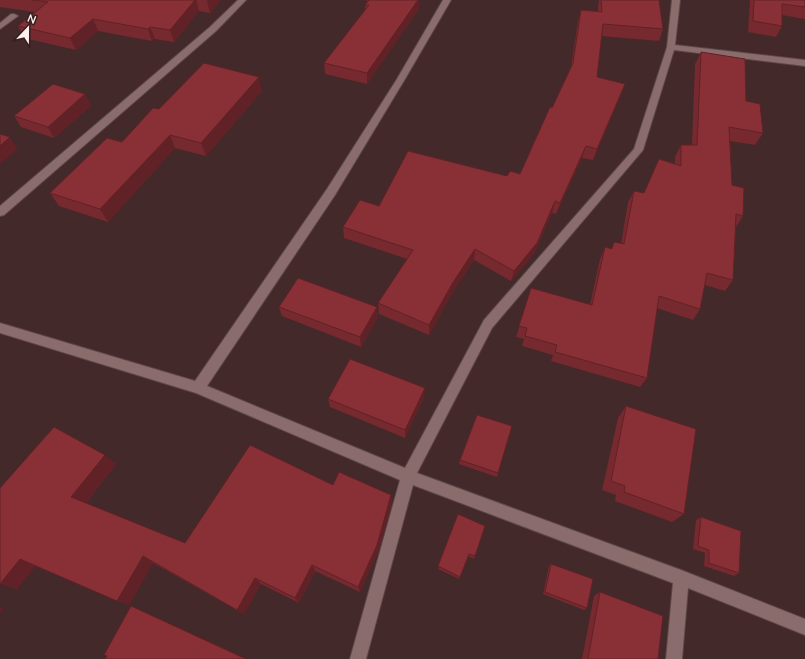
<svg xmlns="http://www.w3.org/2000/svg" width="805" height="659" viewBox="0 0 805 659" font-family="Mulish,sans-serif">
	<rect width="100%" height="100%" fill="#432929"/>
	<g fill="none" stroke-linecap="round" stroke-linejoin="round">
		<defs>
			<path id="minor" d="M238 0H246L216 31 4 215 0 216V206L210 27Z
				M443 0H451L405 79 335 195 207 386 405 468 484 320 634 149 667 47 672 0H680L675 45 805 60V66L674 50 643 150 492 328 417 473 681 570 805 619V635L688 588 682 659H666L673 583 413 485 366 659H350L400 480 196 393 0 333V323L195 381 327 189 397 79Z
				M11 14H14L18 16 0 29V23Z"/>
		</defs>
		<use href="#minor" stroke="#5b4747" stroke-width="2"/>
		<use href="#minor" fill="#8b6c6c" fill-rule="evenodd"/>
	</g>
	<path fill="#76292e" d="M0 0H221L210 13 199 11 174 42 155 39 152 41 98 31 76 50 24 38 18 26 35 12 0 7Z
		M365 0H419V9L367 84 325 74 324 63 365 10V5L368 1Z
		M599 0H659L663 29 659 41 601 36 597 77 625 84 621 95 593 160 582 158 556 214 552 213 534 254 511 281 474 260 451 295 429 335 379 314 378 303 407 259 344 238 343 227 379 206 507 176 520 174 552 108 571 67 578 21 581 10 598 11V6Z
		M750 0H805V19L782 15V26L776 37 748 32Z
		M701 52 746 101 763 133 755 145 730 141 732 185 743 216 736 227 733 280 725 291 705 285 700 309 693 320 657 308 647 378 640 387 551 361 553 355 522 346 524 339 516 337 531 288 590 305 600 259 605 247 611 249 614 242 621 244 628 202 634 191 644 193 659 159 675 164V157L681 145H692L695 64Z
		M262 91 206 156 175 148 108 222 59 206 50 193 122 142 159 109Z
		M85 94 91 106 54 138 21 127 14 116Z
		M279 307H377L378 317 361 347 282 316Z
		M424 397 405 438 330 407 328 399Z
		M626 406 684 514 672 522 615 501 616 495 602 490 618 418Z
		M460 460 498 473 497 477 459 464Z
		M116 464 86 503 185 543 333 485 391 495 392 503 378 552 360 592 315 571 299 603 261 584 244 614 153 563 129 605 35 566 17 589 0 583Z
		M458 514 475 556 474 559 468 556 459 579 438 569Z
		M701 517 739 573 734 576 704 566 705 553 693 549 696 520Z
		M551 564 587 608 584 610 543 594 549 566Z
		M600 592 658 659H582L594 596Z"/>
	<path fill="#602226" d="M195 0H196L199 11 174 42 170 30Z
		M208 0H221L210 13 207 1Z
		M414 0H419V9L367 84V73Z
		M93 19 98 31 76 50 70 38Z
		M150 27 155 39 152 41 148 29Z
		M259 77 262 91 206 156 201 143Z
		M625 84 621 95 593 160 597 149Z
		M85 94 91 106 54 138 48 127Z
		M170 135 175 148 108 222 100 209Z
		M10 137 18 149 0 164V146Z
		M586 146 582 158 556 214 560 203Z
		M555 201 552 213 534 254 511 281 514 271Z
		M475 249 474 260 451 295 429 335V325L452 284Z
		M377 307 378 317 361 347 360 337Z
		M425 388 424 397 405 438V430Z
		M105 455 116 464 84 505 71 497Z
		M391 495 392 503 378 552 360 592 358 587Z
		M143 556 153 563 129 605 117 601Z
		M20 559 36 566 17 589 0 584Z
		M312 565 315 571 299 603 295 598Z
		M255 578 261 584 244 614 237 610Z
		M131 606 143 611 248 659H246Z
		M0 607 3 608 0 614Z"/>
	<path fill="#893036" stroke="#602226" d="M31 0H195L170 30 150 27 148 29 93 19 70 38 18 26 48 2Z
		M369 0H418L367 73 324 63 369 5H365Z
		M601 0H659L663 29 603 24 597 77 625 84 597 149 586 146 560 203 555 201 537 243 514 271 475 249 452 284 429 325 378 303 413 250 343 227 360 200 379 206 408 151 507 176 510 171 520 174 550 107 552 108 573 63 581 10 602 12Z
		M754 0H805V7L782 4V26L753 21Z
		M701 52 745 59 746 101 760 104 763 133 729 127 732 185 744 188 743 216 736 214 733 280 707 273 700 309 659 296 647 378 555 352 557 345 525 336 527 328 519 326 531 288 592 305 605 247 612 249 614 242 624 244 634 191 644 193 659 159 681 166V145H697Z
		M204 63 259 77 201 143 170 135 100 209 50 193 107 138 122 142 153 108 159 109Z
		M53 84 85 94 48 127 14 116Z
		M0 134 10 137 0 146Z
		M298 278 377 307 360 337 279 307Z
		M350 359 425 388 405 430 328 399Z
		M626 406 696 429 684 514 624 492 625 486 611 481Z
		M477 415 512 426 498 473 460 460Z
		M54 427 105 455 71 497 185 543 250 445 333 485 339 472 391 495 377 545 358 587 312 565 295 598 255 578 237 610 143 556 117 601 20 559 0 584V488Z
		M458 514 485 526 475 556 469 554 460 577 438 566Z
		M701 517 741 531 739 573 709 563V550L698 546Z
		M551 564 593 579 587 608 545 592Z
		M600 592 663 616 658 659H588Z
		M131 606 246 659H105L107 656 104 655Z"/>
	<g transform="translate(28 28) rotate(22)" stroke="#381f1f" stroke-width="3" paint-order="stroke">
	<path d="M0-3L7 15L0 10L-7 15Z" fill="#fef0f0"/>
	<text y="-6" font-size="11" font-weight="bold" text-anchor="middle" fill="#fef0f0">N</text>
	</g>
</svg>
